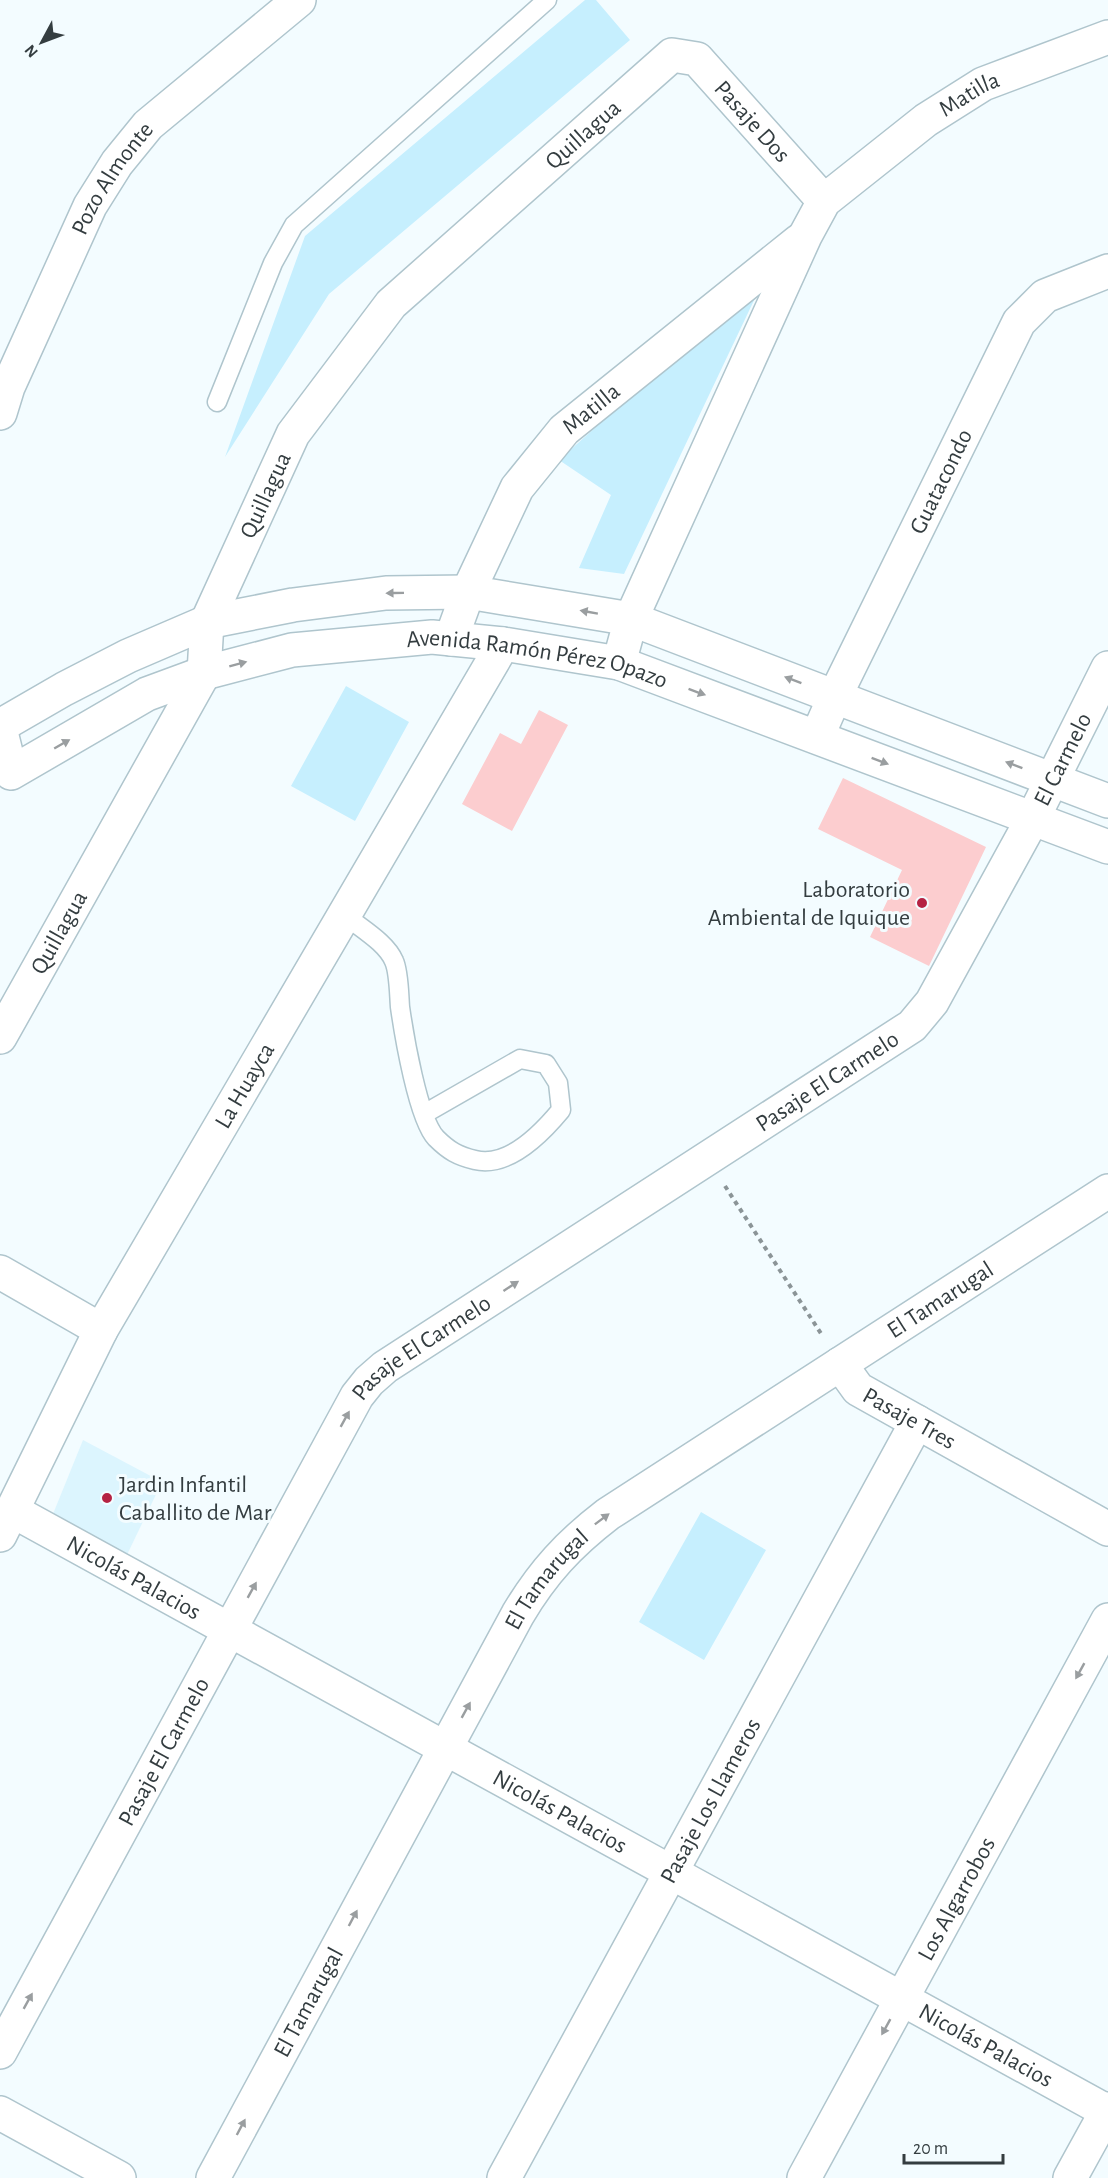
<svg xmlns="http://www.w3.org/2000/svg" width="1108" height="2178" viewBox="0 0 1108 2178" font-family="'Alegreya Sans',sans-serif">
	<rect width="100%" height="100%" fill="#f3fcff"/>
	<path fill="#dcf5fe" d="M83 1440 162 1482 124 1561 53 1514Z"/>
	<path fill="#c6effe" d="M585 0H596L630 40 329 294 225 457 305 236Z
		M766 275 624 574 579 568 611 495 559 460Z
		M346 686 409 722 355 821 291 786Z
		M701 1512 766 1550 704 1660 639 1622Z"/>
	<path fill="#fccdcf" d="M539 710 568 725 512 831 462 804 500 733 521 744Z
		M843 778 986 847 929 966 870 937 902 870 818 829Z"/>
	<g fill="none" stroke-linecap="round" stroke-linejoin="round">
		<defs>
			<path id="lane" d="M217 402 273 263 294 225 547 0
				M345 915C360 928 386 942 394 961 399 972 399 994 400 1007 404 1035 418 1119 436 1138 449 1151 458 1156 475 1160 508 1168 542 1133 561 1110L558 1083 546 1064 520 1059 424 1114"/>
			<g id="street">
				<path id="s1" d="M0 413 8 387 90 206 117 163 148 125 299 0"/>
				<path id="s2" d="M451 639 468 592 517 488 564 430 799 241"/>
				<path id="s3" d="M619 663 631 619 805 236 824 201 926 120 983 84 1108 37"/>
				<path id="s4" d="M817 737 835 696 1019 322 1045 296 1108 271"/>
				<path id="s5" d="M0 1037 204 673 207 622 293 434 391 304 672 55 697 59 824 201"/>
				<path d="M0 1272 101 1330"/>
				<path id="s6" d="M840 1364 858 1389 1108 1529"/>
				<path id="s7" d="M13 1511 1108 2112"/>
				<path id="s8" d="M0 1535 101 1330 503 644"/>
				<path id="s9" d="M0 2052 357 1396 369 1381 385 1367 912 1026 932 1002 1033 818 1108 668"/>
				<path d="M0 2113 119 2178"/>
				<path id="s10" d="M504 2178 917 1422"/>
				<path d="M1070 2178 1108 2109"/>
			</g>
			<g id="secondary">
				<path d="M0 726 64 689 128 656 207 622 293 605 386 593 468 592 631 619 1108 801"/>
				<path id="s11" d="M0 728 11 773 147 694 204 673 292 650 432 637 503 644 619 663 1108 847"/>
				<path id="s12" d="M213 2178 518 1614C543 1572 569 1544 608 1514L1108 1191"/>
				<path id="s13" d="M804 2178 1108 1620"/>
			</g>
		</defs>
		<use href="#lane" stroke="#afc5cd" stroke-width="21"/>
		<use href="#street" stroke="#afc5cd" stroke-width="36"/>
		<use href="#secondary" stroke="#afc5cd" stroke-width="36"/>
		<path stroke="#8b9497" stroke-width="4" stroke-dasharray="4.5 4.5" stroke-linecap="butt" d="M725 1186 822 1335"/>
		<use href="#lane" stroke="#fff" stroke-width="18"/>
		<use href="#street" stroke="#fff" stroke-width="33"/>
		<use href="#secondary" stroke="#fff" stroke-width="33"/>
	</g>
	<defs><path id="oneway-solid" d="M-6-.8H1V-3.2L6.5 0L1 3.2V.8H-6Z" transform="scale(1.5)"/></defs>
	<g fill="#9a9ea0">
		<use href="#oneway-solid" transform="translate(395 593) rotate(179)"/>
		<use href="#oneway-solid" transform="translate(589 612) rotate(-170)"/>
		<use href="#oneway-solid" transform="translate(238 664) rotate(-15)"/>
		<use href="#oneway-solid" transform="translate(793 680) rotate(-159)"/>
		<use href="#oneway-solid" transform="translate(697 692) rotate(20)"/>
		<use href="#oneway-solid" transform="translate(62 744) rotate(-30)"/>
		<use href="#oneway-solid" transform="translate(880 761) rotate(21)"/>
		<use href="#oneway-solid" transform="translate(1014 765) rotate(-159)"/>
		<use href="#oneway-solid" transform="translate(511 1286) rotate(-33)"/>
		<use href="#oneway-solid" transform="translate(345 1419) rotate(-61)"/>
		<use href="#oneway-solid" transform="translate(602 1519) rotate(-37)"/>
		<use href="#oneway-solid" transform="translate(252 1590) rotate(-61)"/>
		<use href="#oneway-solid" transform="translate(1080 1671) rotate(119)"/>
		<use href="#oneway-solid" transform="translate(466 1710) rotate(-61)"/>
		<use href="#oneway-solid" transform="translate(353 1918) rotate(-62)"/>
		<use href="#oneway-solid" transform="translate(28 2001) rotate(-61)"/>
		<use href="#oneway-solid" transform="translate(886 2027) rotate(119)"/>
		<use href="#oneway-solid" transform="translate(241 2127) rotate(-62)"/>
	</g>
	<g fill="#b52243" stroke="#f3fcff" stroke-width="2">
		<circle cx="922" cy="903" r="6"/>
		<circle cx="107" cy="1498" r="6"/>
	</g>
	<g text-anchor="middle" stroke-width="6" stroke-linejoin="round" paint-order="stroke">
		<g font-size="24" fill="#343d40" stroke="#f3fcff">
			<text dy="8" stroke="none"><textPath href="#s3" startOffset="687">Matilla</textPath></text>
			<text dy="8" stroke="none"><textPath href="#s5" startOffset="1322">Pasaje Dos</textPath></text>
			<text dy="8" stroke="none"><textPath href="#s5" startOffset="1094">Quillagua</textPath></text>
			<text dy="8" stroke="none"><textPath href="#s1" startOffset="261">Pozo Almonte</textPath></text>
			<text dy="8" stroke="none"><textPath href="#s2" startOffset="274">Matilla</textPath></text>
			<text dy="8" stroke="none"><textPath href="#s4" startOffset="284">Guatacondo</textPath></text>
			<text dy="8" stroke="none"><textPath href="#s5" startOffset="608">Quillagua</textPath></text>
			<text dy="8" stroke="none"><textPath href="#s11" startOffset="603">Avenida Ramón Pérez Opazo</textPath></text>
			<text dy="8" stroke="none"><textPath href="#s9" startOffset="1722">El Carmelo</textPath></text>
			<text dy="8" stroke="none"><textPath href="#s5" startOffset="120">Quillagua</textPath></text>
			<text dy="8" stroke="none"><textPath href="#s9" startOffset="1314">Pasaje El Carmelo</textPath></text>
			<text dy="8" stroke="none"><textPath href="#s8" startOffset="512">La Huayca</textPath></text>
			<text dy="8" stroke="none"><textPath href="#s12" startOffset="1172">El Tamarugal</textPath></text>
			<text dy="8" stroke="none"><textPath href="#s9" startOffset="828">Pasaje El Carmelo</textPath></text>
			<text dy="8" stroke="none"><textPath href="#s6" startOffset="90">Pasaje Tres</textPath></text>
			<text dy="8" stroke="none"><textPath href="#s7" startOffset="138">Nicolás Palacios</textPath></text>
			<text dy="8" stroke="none"><textPath href="#s12" startOffset="686">El Tamarugal</textPath></text>
			<text dy="8" stroke="none"><textPath href="#s9" startOffset="342">Pasaje El Carmelo</textPath></text>
			<text dy="8" stroke="none"><textPath href="#s10" startOffset="430">Pasaje Los Llameros</textPath></text>
			<text dy="8" stroke="none"><textPath href="#s7" startOffset="624">Nicolás Palacios</textPath></text>
			<text dy="8" stroke="none"><textPath href="#s13" startOffset="318">Los Algarrobos</textPath></text>
			<text dy="8" stroke="none"><textPath href="#s12" startOffset="200">El Tamarugal</textPath></text>
			<text dy="8" stroke="none"><textPath href="#s7" startOffset="1110">Nicolás Palacios</textPath></text>
		</g>
		<g font-size="24" fill="#343d40" stroke="#f3fcff" text-anchor="end">
			<text x="910" y="897">Laboratorio<tspan x="910" dy="28">Ambiental de Iquique</tspan></text>
			<text x="119" y="1492" text-anchor="start">Jardin Infantil<tspan x="119" dy="28">Caballito de Mar</tspan></text>
		</g>
	</g>
	<g transform="translate(42 42) rotate(229)" stroke="#f3fcff" stroke-width="4.5" paint-order="stroke">
	<path d="M0-4.5L10 22L0 15L-10 22Z" fill="#343d40"/>
	<text y="-9" font-size="16" font-weight="bold" text-anchor="middle" fill="#343d40">N</text>
	</g>
	<path d="M904 2154v9h99v-9" fill="none" stroke="#343d40" stroke-width="3"/>
	<text x="913" y="2154" font-size="18" fill="#343d40" stroke="#f3fcff" stroke-width="4.5" paint-order="stroke">20 m</text>
</svg>
